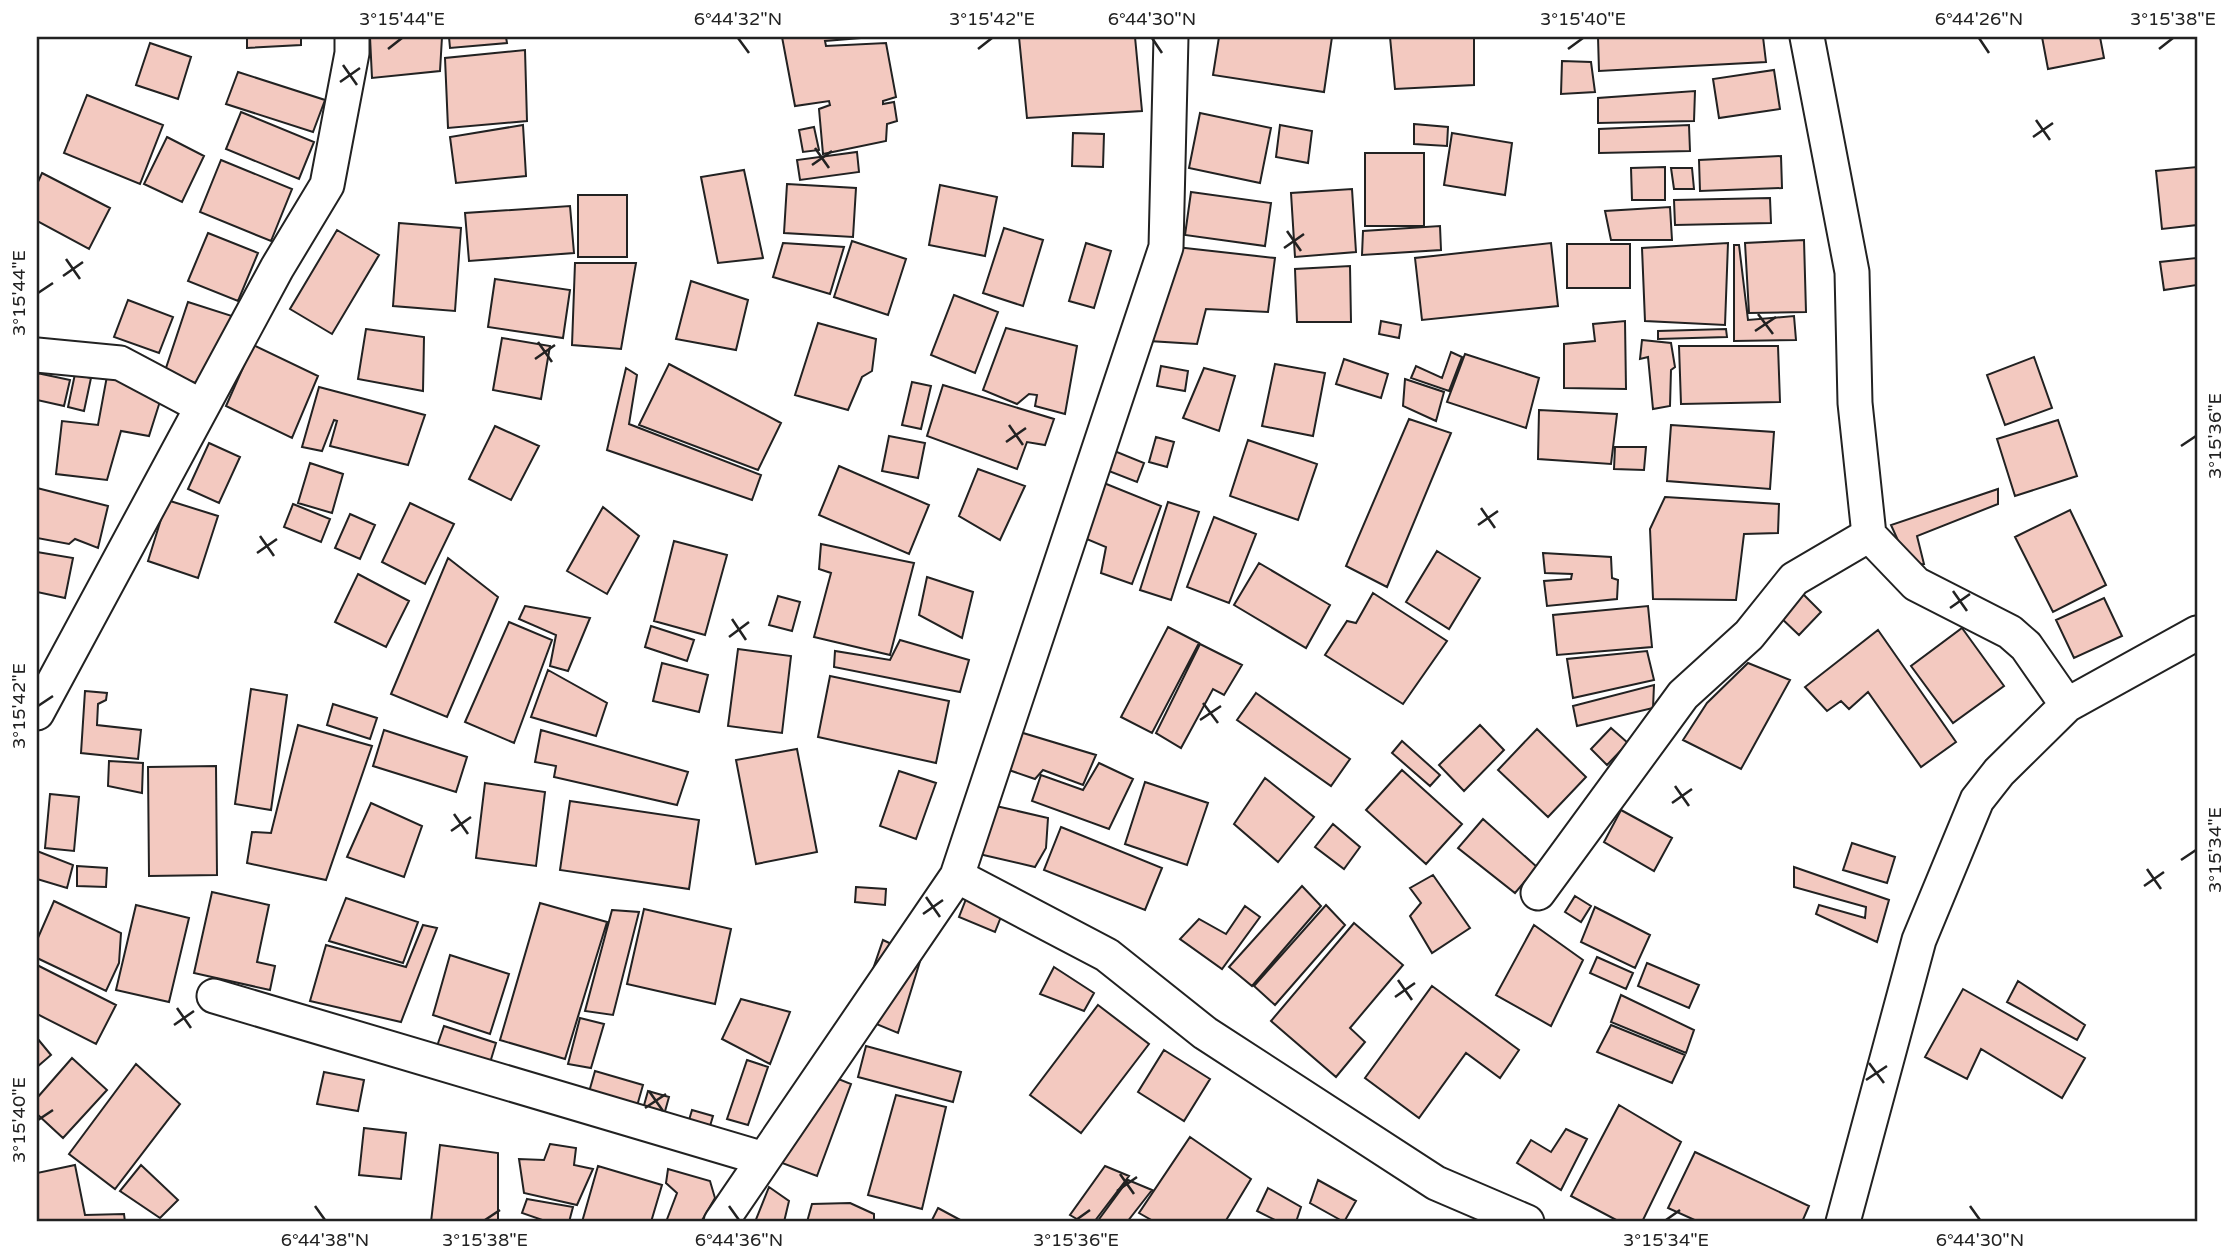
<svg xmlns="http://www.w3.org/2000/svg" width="2234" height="1259" viewBox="0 0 2234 1259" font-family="'Varela Round',sans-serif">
	<rect width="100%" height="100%" fill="#fff"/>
	<path fill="#f3c9c0" stroke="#222" stroke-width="2" d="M247 37H301V45L247 48Z
		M370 37H442L440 71 372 78Z
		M449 37H506L507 43 450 48Z
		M782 37H873L825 41 826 46 886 43 896 97 883 101V104L894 102 897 121 887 124 886 141 823 154 819 109 830 105 829 101 795 106Z
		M1019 37H1135L1142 111 1027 118Z
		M1219 37H1332L1324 92 1213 75Z
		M1390 37H1474V85L1395 89Z
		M1598 37H1763L1766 62 1599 71Z
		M2042 37H2100L2104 58 2048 69Z
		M150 43 191 57 178 99 136 85Z
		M525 50 527 121 448 128 445 58Z
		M1562 61 1591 62 1595 92 1561 94Z
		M1774 70 1780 109 1719 118 1713 79Z
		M238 72 325 100 313 132 226 104Z
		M1695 91 1694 121 1598 123V98Z
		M87 95 163 125 140 184 64 153Z
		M241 112 314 142 299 179 226 149Z
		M1200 113 1271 128 1260 183 1189 168Z
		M1414 124 1448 127 1447 146 1414 144Z
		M523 125 526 176 456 183 450 137Z
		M1280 125 1312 131 1308 163 1276 157Z
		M1689 125 1690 151 1599 153V129Z
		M814 127 819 150 803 152 799 130Z
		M1073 133 1104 134 1103 167 1072 166Z
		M1452 133 1512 143 1505 195 1444 185Z
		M167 137 204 156 182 202 144 184Z
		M857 152 859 172 800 180 797 160Z
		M1365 153H1424V226H1365Z
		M1781 156 1782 188 1700 191 1699 160Z
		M221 160 292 189 271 241 200 212Z
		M1665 167V200H1632L1631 168Z
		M2197 167V225L2162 229 2156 171Z
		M1671 168H1692L1694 189H1674Z
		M744 170 763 258 718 263 701 177Z
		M42 173 110 208 89 249 37 221V184Z
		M787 184 856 188 853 237 784 233Z
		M940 185 997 197 985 256 929 245Z
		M1352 189 1356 252 1295 257 1291 193Z
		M1191 192 1271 203 1265 246 1185 235Z
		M578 195H627V257H578Z
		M1770 198 1771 223 1675 225 1674 200Z
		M570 206 574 253 469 261 465 213Z
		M1670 207 1672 240H1611L1605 211Z
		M399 223 461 228 455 311 393 306Z
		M1440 226 1441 250 1362 255 1363 231Z
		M1004 228 1043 240 1023 306 983 293Z
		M337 230 379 255 332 334 290 309Z
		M208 233 258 253 238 301 188 281Z
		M1804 240 1806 312 1749 313 1745 243Z
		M852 241 906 259 888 315 834 297Z
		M783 243 844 247 830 294 773 277Z
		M1086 243 1111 251 1094 308 1069 301Z
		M1551 243 1558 306 1422 320 1415 258Z
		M1728 243 1725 325 1645 321 1642 248Z
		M1567 244H1630V288H1567Z
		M1734 245H1739L1748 320 1794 316 1796 340 1734 341Z
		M1176 247 1275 258 1268 312 1206 309 1197 344 1149 341Z
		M2196 258 2197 285 2164 290 2160 262Z
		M575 263H636L621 349 572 345Z
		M1350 266 1351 322H1297L1295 269Z
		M495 279 570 290 563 338 488 327Z
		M691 281 748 300 736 350 676 339Z
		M954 295 998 312 975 373 931 355Z
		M128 300 173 317 159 353 114 337Z
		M188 302 232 316 200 385 165 371Z
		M1381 321 1401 325 1399 338 1379 334Z
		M1625 321 1626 389 1564 388V344L1595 341 1593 324Z
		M818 323 876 339 872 371 862 377 848 410 795 395Z
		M1006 328 1077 346 1065 414 1035 406 1037 395 1029 394 1017 404 983 390Z
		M366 329 424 337 423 391 358 379Z
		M1726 329 1727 337 1658 339V331Z
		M502 338 550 346 541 399 493 390Z
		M1642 340 1671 343 1675 367 1671 370 1670 406 1653 409 1648 357 1640 359Z
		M253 345 318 376 292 438 226 406Z
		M1679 346H1778L1780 402 1681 404Z
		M1451 352 1462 357 1449 391 1411 378 1416 366 1442 378Z
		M1465 354 1539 378 1526 428 1447 402Z
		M2034 357 2052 408 2005 425 1987 375Z
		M1344 359 1388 374 1381 398 1336 384Z
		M669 364 781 423 758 470 639 425Z
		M1275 364 1325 373 1313 436 1262 426Z
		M1161 366 1188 371 1185 391 1157 386Z
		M626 368 637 375 629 424 761 475 752 500 607 450Z
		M1204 368 1235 376 1219 431 1183 418Z
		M37 373 70 380 64 406 37 400Z
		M75 374 91 378 84 411 68 407Z
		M107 376 162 395 149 436 121 431 107 480 56 474 62 421 98 425Z
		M1405 379 1444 392 1436 421 1403 406Z
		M912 382 931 386 921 429 902 425Z
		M943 385 1054 419 1045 445 1027 442 1017 469 927 436Z
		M319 387 425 415 408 465 330 446 337 421 334 420 322 451 302 447Z
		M1539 410 1617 414 1611 464 1538 459Z
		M1409 419 1451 433 1387 587 1346 566Z
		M2058 420 2077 476 2015 496 1997 439Z
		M1671 425 1774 432 1770 489 1667 481Z
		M495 426 539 446 511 500 469 479Z
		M889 436 925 443 918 478 882 471Z
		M1156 437 1174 442 1167 467 1149 462Z
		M1085 439 1144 463 1137 482 1078 459Z
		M1248 440 1317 464 1298 520 1230 496Z
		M209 443 240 457 219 503 188 489Z
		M1615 447H1646L1644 470 1614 469Z
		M310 463 343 474 332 513 298 503Z
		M839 466 929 505 909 554 819 515Z
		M978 469 1025 486 1000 540 959 516Z
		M1094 479 1161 506 1132 584 1101 573 1106 547 1070 532Z
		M37 488 108 506 98 548 75 539 69 544 37 538Z
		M1998 489V504L1917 536 1924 564 1909 565 1891 525Z
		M1665 497 1779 504 1778 533 1744 534 1736 600 1653 599 1650 529Z
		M167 500 218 516 198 578 148 561Z
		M1168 502 1199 512 1171 600 1140 590Z
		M410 503 454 524 425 584 382 562Z
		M293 504 330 519 321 542 284 527Z
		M603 507 639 536 607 594 567 571Z
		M2070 510 2106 585 2053 612 2015 537Z
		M350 514 375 525 360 559 335 548Z
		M1214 517 1256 534 1229 603 1187 587Z
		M674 541 727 555 705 635 654 621Z
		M821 544 914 563 890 655 814 637 831 573 819 569Z
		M1437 551 1480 578 1449 629 1406 602Z
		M37 552 73 558 65 598 37 592Z
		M1543 553 1611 557 1612 578 1618 580 1617 599 1547 606 1544 581 1571 579 1572 574 1545 573Z
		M448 558 498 597 447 717 391 694Z
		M1259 563 1330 605 1306 648 1234 605Z
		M358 574 409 601 386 647 335 622Z
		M927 577 973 592 962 638 919 615Z
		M1373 593 1447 641 1403 704 1325 655 1347 621 1356 623Z
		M1802 593 1821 612 1799 635 1780 617Z
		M778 596 800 602 792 631 769 625Z
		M2104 598 2122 636 2074 658 2056 620Z
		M525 606 590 618 568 671 550 666 556 635 519 619Z
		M1648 606 1652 647 1557 655 1553 615Z
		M509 622 552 640 514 743 465 722Z
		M651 626 694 640 687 661 645 647Z
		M1168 627 1199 643 1152 733 1121 717Z
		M1962 628 2004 686 1953 723 1911 666Z
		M1878 630 1956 742 1921 767 1868 692 1849 709 1841 701 1827 711 1805 687Z
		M900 640 969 660 960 692 834 667 835 651 890 660Z
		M1200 644 1242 665 1224 695 1213 689 1181 748 1156 733Z
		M738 649 791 656 782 733 728 726Z
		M1647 651 1654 680 1573 698 1567 659Z
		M662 663 708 675 699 712 653 701Z
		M1748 663 1790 680 1741 769 1683 740 1707 703Z
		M548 670 607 703 596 736 531 717Z
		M830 676 949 701 936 763 818 737Z
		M1654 685 1653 708 1577 726 1573 706Z
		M251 689 287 695 271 810 235 804Z
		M85 691 107 693 106 700 98 704 97 725 141 730 138 759 81 753Z
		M1256 693 1350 759 1331 786 1237 720Z
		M333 704 377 718 370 739 327 725Z
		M298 725 372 746 326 880 247 863 252 832 271 833Z
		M1480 725 1504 750 1464 791 1439 765Z
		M1003 727 1096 755 1083 785 1043 770 1035 779 1000 767Z
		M1611 728 1628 743 1607 765 1591 749Z
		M1537 729 1586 777 1548 817 1498 770Z
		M384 730 467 757 456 792 373 766Z
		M541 730 688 772 677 805 554 777 556 766 535 762Z
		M1402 741 1440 775 1430 786 1392 753Z
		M797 749 817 852 756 864 736 760Z
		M109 761 143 763 142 793 108 786Z
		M1099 763 1133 779 1109 829 1032 801 1041 775 1083 790Z
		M216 766 217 875 149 876 148 767Z
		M1402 770 1462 824 1426 864 1366 810Z
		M899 771 936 783 916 839 880 826Z
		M1265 778 1314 817 1278 862 1234 824Z
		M1145 782 1208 803 1187 865 1125 844Z
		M485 783 545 792 536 866 476 858Z
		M50 794 79 797 74 851 45 848Z
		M570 801 699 820 689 889 560 870Z
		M371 803 422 826 404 877 347 857Z
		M996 806 1048 818 1046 848 1035 867 979 854Z
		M1621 810 1672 838 1654 871 1604 842Z
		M1483 819 1537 867 1515 893 1458 848Z
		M1333 824 1360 847 1344 869 1315 847Z
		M1061 827 1162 868 1145 910 1044 870Z
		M1852 843 1895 857 1887 883 1843 870Z
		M37 851 73 865 67 888 37 879Z
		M77 866 107 868 106 887 77 886Z
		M1794 867 1889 900 1877 942 1816 914 1819 905 1865 918 1866 907 1794 887Z
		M1433 875 1470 928 1432 953 1410 916 1421 903 1410 888Z
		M1302 886 1321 906 1252 986 1229 967Z
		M856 887 886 889 885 905 855 902Z
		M212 892 269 905 257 962 275 966 270 990 194 973Z
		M968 894 1004 909 995 932 959 917Z
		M1575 896 1591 906 1581 922 1565 912Z
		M346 898 418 922 403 963 329 941Z
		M54 901 121 933 119 963 106 991 37 958V940Z
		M540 903 607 922 565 1059 500 1040Z
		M136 905 189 918 169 1002 116 990Z
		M1326 905 1345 925 1275 1005 1254 986Z
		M1245 906 1260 917 1222 969 1180 939 1199 919 1226 934Z
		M1595 907 1650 935 1635 968 1581 942Z
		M644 909 731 929 715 1004 627 984Z
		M612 910 639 912 613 1015 585 1011Z
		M1354 923 1403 965 1350 1028 1365 1042 1336 1077 1271 1021Z
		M423 925 437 928 401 1022 310 1001 326 945 406 967Z
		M1534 925 1583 960 1551 1026 1496 995Z
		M883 940 921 958 898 1033 857 1016Z
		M450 955 509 974 490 1034 433 1015Z
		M1597 957 1633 973 1626 989 1590 973Z
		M1647 963 1699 985 1689 1008 1638 986Z
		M37 965 116 1005 96 1044 37 1014Z
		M1054 967 1094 993 1084 1011 1040 994Z
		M2018 981 2085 1025 2077 1040 2007 1002Z
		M1432 986 1519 1050 1500 1078 1466 1053 1419 1118 1365 1078Z
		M1963 989 2085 1058 2062 1098 1981 1049 1967 1079 1925 1057Z
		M1621 995 1694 1030 1686 1053 1611 1022Z
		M741 999 790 1012 770 1064 722 1039Z
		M1098 1005 1149 1044 1081 1133 1030 1095Z
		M580 1018 604 1024 591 1068 568 1064Z
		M1611 1025 1685 1055 1672 1083 1597 1052Z
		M444 1026 496 1043 489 1066 436 1049Z
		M37 1038 51 1055 37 1067Z
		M866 1046 961 1072 953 1102 858 1077Z
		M1164 1050 1210 1079 1184 1121 1138 1092Z
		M72 1058 107 1090 63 1138 37 1114V1098Z
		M747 1060 768 1067 748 1125 727 1119Z
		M136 1064 180 1104 115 1189 69 1154Z
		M816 1070 851 1084 817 1176 782 1163Z
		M595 1071 643 1085 635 1113 587 1099Z
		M324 1072 364 1080 358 1111 317 1104Z
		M648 1091 669 1097 662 1122 641 1116Z
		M896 1095 946 1107 922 1209 868 1195Z
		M1619 1105 1681 1142 1642 1222H1620L1571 1196Z
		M692 1110 713 1116 705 1143 684 1137Z
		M364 1128 406 1133 401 1179 359 1175Z
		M1566 1129 1587 1139 1561 1190 1517 1163 1531 1140 1551 1152Z
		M1190 1137 1251 1179 1225 1222H1155L1139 1213Z
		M550 1144 576 1148 574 1165 593 1169 577 1205 524 1193 519 1159 544 1160Z
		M440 1145 498 1153V1222H431Z
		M1695 1152 1809 1206 1802 1222H1699L1668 1208Z
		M75 1165 85 1215 124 1214 125 1222H37V1173Z
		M141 1165 178 1200 160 1218 120 1191Z
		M598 1166 662 1185 651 1222H582Z
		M1105 1166 1129 1176 1094 1222H1082L1070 1215Z
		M668 1169 710 1181 715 1198 701 1222H666L677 1193 666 1183Z
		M1128 1180 1152 1190 1127 1222H1097Z
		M1318 1180 1356 1201 1344 1222 1310 1203Z
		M769 1187 789 1201 784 1222H755Z
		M1268 1188 1301 1207 1296 1222H1279L1257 1211Z
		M527 1199 573 1207 569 1222H548L522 1213Z
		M850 1203 874 1214V1222H807L812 1204Z
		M938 1208 964 1222H931Z"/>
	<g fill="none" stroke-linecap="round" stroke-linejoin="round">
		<defs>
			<path id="street" d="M1807 37 1852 272 1855 403 1869 535 1916 584 2010 632 2026 646 2067 705
				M37 355 120 363 201 406
				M37 713 277 268 327 185 352 53V37
				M957 876 1107 955 1205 1033 1436 1183 1527 1222
				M1538 893 1683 695 1749 635 1794 579 1869 535
				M214 996 764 1159
				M721 1222 957 876 1166 247 1171 37
				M1843 1222 1919 940 1977 800 1999 772 2067 705 2197 633"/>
		</defs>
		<use href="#street" stroke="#222" stroke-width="37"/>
		<use href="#street" stroke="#fff" stroke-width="33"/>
	</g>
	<path fill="none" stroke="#222" stroke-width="2.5" d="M738 38 749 53M1152 38 1162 53M1979 38 1989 53M388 49 402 38M978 49 992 38M1568 49 1583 38M2159 49 2173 38M343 65 357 85M340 82 360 68M2036 120 2050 140M2033 137 2053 123M815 148 829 168M812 165 832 151M1287 231 1301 251M1284 248 1304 234M66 259 80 279M63 276 83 262M38 293 53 283M1758 314 1773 334M1755 331 1776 317M538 342 552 362M535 359 555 345M1009 425 1023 445M1006 442 1026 428M2181 446 2196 436M1481 508 1495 528M1478 525 1498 511M260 536 274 556M257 553 277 539M1953 591 1967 611M1950 608 1970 594M732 619 746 640M729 637 749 622M1203 703 1218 723M38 706 53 696M1200 720 1221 706M1675 786 1689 806M1672 803 1692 789M454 814 468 834M451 831 471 817M2181 860 2196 850M2147 869 2161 889M2144 886 2164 872M926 897 940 917M923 914 943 900M1398 980 1412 1000M1395 997 1415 983M177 1008 191 1028M174 1025 194 1011M1869 1063 1884 1083M1866 1080 1887 1066M649 1091 663 1111M645 1108 666 1094M38 1120 53 1110M1120 1174 1134 1194M1117 1191 1137 1177M315 1206 325 1220M729 1206 739 1220M1970 1206 1980 1220M485 1220 500 1210M1076 1220 1090 1210M1666 1220 1680 1210"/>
	<rect width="2234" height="1259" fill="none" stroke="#ffffff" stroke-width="77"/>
	<rect x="38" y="38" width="2158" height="1182" fill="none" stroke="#222" stroke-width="2.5"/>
	<g font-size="18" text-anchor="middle" fill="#222">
		<text x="402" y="25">3°15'44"E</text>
		<text x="738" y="25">6°44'32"N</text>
		<text x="992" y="25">3°15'42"E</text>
		<text x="1152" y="25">6°44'30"N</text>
		<text x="1583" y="25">3°15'40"E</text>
		<text x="1979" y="25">6°44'26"N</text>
		<text x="2173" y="25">3°15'38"E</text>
		<text transform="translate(19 293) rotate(-90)" y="6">3°15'44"E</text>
		<text transform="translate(2215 436) rotate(-90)" y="6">3°15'36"E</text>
		<text transform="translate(19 706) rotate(-90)" y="6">3°15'42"E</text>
		<text transform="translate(2215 850) rotate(-90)" y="6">3°15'34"E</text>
		<text transform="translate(19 1120) rotate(-90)" y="6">3°15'40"E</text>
		<text x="325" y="1246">6°44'38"N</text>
		<text x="485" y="1246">3°15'38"E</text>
		<text x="739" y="1246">6°44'36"N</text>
		<text x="1076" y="1246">3°15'36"E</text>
		<text x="1666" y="1246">3°15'34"E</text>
		<text x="1980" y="1246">6°44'30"N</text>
	</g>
</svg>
